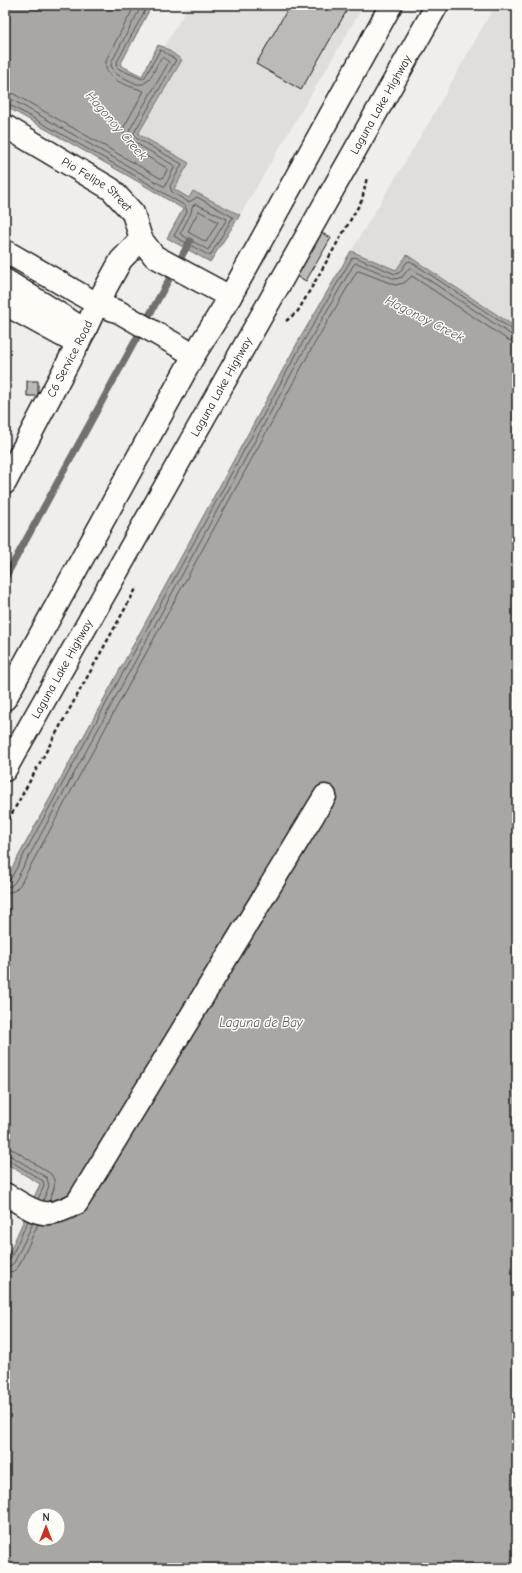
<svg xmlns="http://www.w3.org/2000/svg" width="522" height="1573" viewBox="0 0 522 1573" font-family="'Comic Neue',sans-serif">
	<rect width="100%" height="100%" fill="#f0eeea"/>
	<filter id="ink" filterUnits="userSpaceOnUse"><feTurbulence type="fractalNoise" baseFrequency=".025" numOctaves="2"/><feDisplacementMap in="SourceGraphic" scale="8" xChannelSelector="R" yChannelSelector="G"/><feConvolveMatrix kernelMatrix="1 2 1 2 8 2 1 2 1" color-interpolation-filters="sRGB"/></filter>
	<g filter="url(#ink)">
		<path fill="#e0deda" d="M189 5H364L240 215 194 191 189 198 174 189 138 134 182 60 164 47Z
			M495 5H517V328L408 255 396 270 351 251 428 124Z"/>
		<path fill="#a8a7a3" stroke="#706f6d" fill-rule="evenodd" d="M5 5H152L120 65 142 76 158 45 164 47 182 60 138 134 189 163 174 189 189 198 193 191 240 215 210 262 167 238 183 209 137 181 5 106Z
			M351 251 396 270 407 255 517 328V1568H5V1262L40 1184 5 1163V881L299 340ZM34 1515H58V1539H34Z"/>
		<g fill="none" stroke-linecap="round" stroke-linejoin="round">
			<path stroke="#545452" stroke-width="1" d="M5 92 14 94 160 178H163L167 170V168L130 147 124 138V127L144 91C130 86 99 80 107 58L135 5
				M5 98 11 99 163 186H165L175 166 134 142C129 138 128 134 130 129L169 62 164 58H161L149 80 143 84H137L116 74 111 66 112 61 142 5
				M5 103 8 104 139 178 185 206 187 212 174 236 210 256 233 217 197 197 191 201 188 202 172 192 170 186 182 164 136 138 134 134 135 131 176 60 163 51 160 50 145 77 142 79 119 69 116 66 117 62 148 5
				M196 204 227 219 208 250 180 234 191 213 192 207Z
				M199 211 218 222 206 242 188 232Z
				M5 882 10 880 303 342 352 258 355 257 395 274 399 273 407 262 410 261 513 330 517 331
				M5 887 11 886 15 882 307 345 354 264 357 263 395 279 402 277 409 268H411L510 334 517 336
				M5 893 14 891 20 885 312 348 357 271H359L395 285 404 283 412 276 508 340 517 342
				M5 1148 14 1150 51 1174C58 1184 53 1191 49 1201
				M5 1154 11 1156 47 1178 49 1186 43 1201
				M5 1159 9 1160 43 1181 44 1186 38 1199
				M5 1262 10 1259 28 1221
				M5 1267 10 1266 14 1263 33 1223
				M5 1273 14 1271 19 1266 38 1224"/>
			<path stroke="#706f6d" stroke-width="7" d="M5 578 190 241"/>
		</g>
		<path fill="#bbbab6" stroke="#1c1c1c" d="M290 5H350L301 90 256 64Z
			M320 232 331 238 306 281 295 275Z
			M27 381H38V396H27Z"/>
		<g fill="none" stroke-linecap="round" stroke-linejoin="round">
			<defs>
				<g id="minor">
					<path d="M5 251 97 304 119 312 194 355"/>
					<path d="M5 280 85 330"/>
					<path d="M5 304 78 344"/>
					<path id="s1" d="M5 483 85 330 97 304 121 260 141 239"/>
					<path d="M5 1194C36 1212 43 1222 77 1203L325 796"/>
				</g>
				<g id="major">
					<path id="s2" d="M5 126 111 189 133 213 141 239 154 256 230 297"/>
					<path d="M5 699 194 355 230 297 391 5"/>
					<path id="s3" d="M5 770 437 5"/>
				</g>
			</defs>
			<use href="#minor" stroke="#1c1c1c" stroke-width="25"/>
			<use href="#major" stroke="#1c1c1c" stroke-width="25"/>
			<path stroke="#1c1c1c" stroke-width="2.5" stroke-dasharray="4 3" stroke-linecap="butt" d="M286 321 298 311 362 200 367 177
				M5 826 137 587"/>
			<use href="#minor" stroke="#fdfcf7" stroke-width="22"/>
			<use href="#major" stroke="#fdfcf7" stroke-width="22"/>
		</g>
	</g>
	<g text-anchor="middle" stroke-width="3" stroke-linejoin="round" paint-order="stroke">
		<g font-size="12" fill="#1c1c1c" stroke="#fdfcf7">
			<text dy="4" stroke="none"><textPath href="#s3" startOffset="764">Laguna Lake Highway</textPath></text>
			<text dy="4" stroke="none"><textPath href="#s2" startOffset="109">Pio Felipe Street</textPath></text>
			<text dy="4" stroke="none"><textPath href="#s1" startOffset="140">C6 Service Road</textPath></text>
			<text dy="4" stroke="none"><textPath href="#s3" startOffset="440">Laguna Lake Highway</textPath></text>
			<text dy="4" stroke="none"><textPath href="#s3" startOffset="116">Laguna Lake Highway</textPath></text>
		</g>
		<g font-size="13" font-style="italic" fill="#5b5b59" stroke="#fdfcf7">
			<text transform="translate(117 125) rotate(49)" y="5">Hagonoy Creek</text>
			<text transform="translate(425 318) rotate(27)" y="5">Hagonoy Creek</text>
			<text x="261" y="1027">Laguna de Bay</text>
		</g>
	</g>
	<rect width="522" height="1573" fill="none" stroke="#fdfcf7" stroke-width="20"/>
	<rect x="10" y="10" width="502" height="1553" fill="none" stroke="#1c1c1c" stroke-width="1.5" filter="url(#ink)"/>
	<g transform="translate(46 1527)"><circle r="19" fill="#fdfcf7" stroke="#a3a29f"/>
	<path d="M0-3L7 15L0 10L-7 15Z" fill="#c8321e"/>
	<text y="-6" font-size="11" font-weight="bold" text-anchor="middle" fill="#1c1c1c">N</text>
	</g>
</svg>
